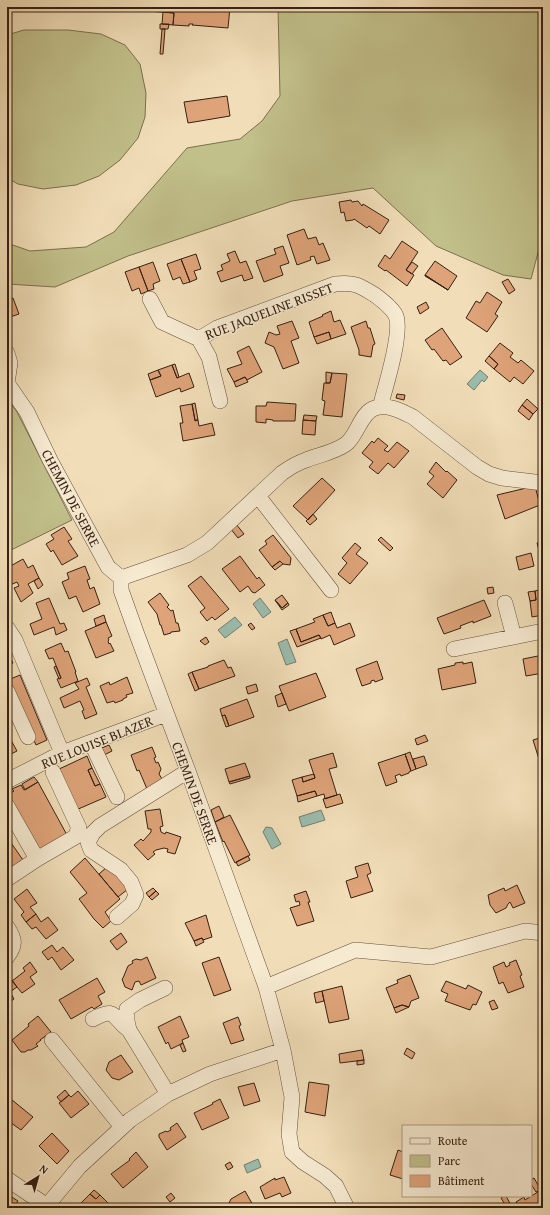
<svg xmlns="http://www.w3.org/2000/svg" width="550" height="1215" viewBox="0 0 550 1215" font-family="'Gentium Book Plus',serif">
	<rect width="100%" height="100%" fill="#f1deb8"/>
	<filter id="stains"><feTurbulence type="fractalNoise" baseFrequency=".005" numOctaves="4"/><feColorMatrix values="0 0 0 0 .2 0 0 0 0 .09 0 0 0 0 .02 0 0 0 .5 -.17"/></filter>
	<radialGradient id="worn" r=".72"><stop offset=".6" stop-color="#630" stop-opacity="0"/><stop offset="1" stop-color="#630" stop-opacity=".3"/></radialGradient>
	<path fill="#c1bf8a" stroke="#7c704e" d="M278 7H543V234L531 279 503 275 436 246 373 188 292 201 128 256 55 287 7 284V243L30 251 86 247 114 232 187 148 240 139 262 121 280 96Z
		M24 30H68L101 34 125 45 140 64 146 93 145 117 138 138 120 160 99 176 76 185 43 189 18 184 7 178V35Z
		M7 398 17 412 72 520 7 552Z"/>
	<path fill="#9bbcad" stroke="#737e6f" d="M480 370 488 377 484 382 482 380 474 390 467 384Z
		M260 598 271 612 263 618 253 604Z
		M235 617 242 625 225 638 218 630Z
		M287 639 296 662 286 665 278 643Z
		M321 810 325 820 302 827 299 817Z
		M266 827 272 828 281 844 272 849 263 832Z
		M258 1159 261 1167 247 1173 244 1165Z"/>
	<path fill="#dea378" stroke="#372013" d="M135 7H230L228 28 192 25 193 24H189V26L173 25 174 13 135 10Z
		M163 12 174 13 173 25 162 24Z
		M160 24H169L168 29H160Z
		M162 29H165L163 54H160Z
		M227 96 230 116 188 123 184 102Z
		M351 200 352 202 358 201 362 206 363 204 389 220 380 234 369 226 367 228 354 219 353 220 346 221 344 212 341 213 339 202Z
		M304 229 308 239 316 237 319 245 323 243 330 260 317 264 314 256 310 257 311 260 297 265 287 235Z
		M402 241 418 252 406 270 414 275 407 286 386 270 385 271 378 266 385 255 390 259Z
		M283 246 289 263 280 266 283 275 264 282 256 261 276 254 274 249Z
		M235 251 240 263 246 261 253 278 244 281 242 275 221 282 217 272 223 270 221 265 230 261 227 254Z
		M196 254 201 269 194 271 197 279 190 282 181 259Z
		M181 259 190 282 183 284 180 277 173 280 167 264Z
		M435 261 457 276 448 290 425 275Z
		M153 262 160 281 153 284 154 289 148 291 139 267Z
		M412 262 418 266 412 274 406 270Z
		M139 267 148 291 141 294 139 288 132 291 125 272Z
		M425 275 448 290 425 276Z
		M508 279 515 290 509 294 502 282Z
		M487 292 502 302 495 314 498 316 487 332 466 318 476 301 480 303Z
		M13 298 19 314 7 318V301Z
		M426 302 429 308 420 314 417 307Z
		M331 311 334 322 340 320 346 334 331 339 329 332 314 337 309 322 323 316 322 315Z
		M292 321 299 338 291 341 299 363 283 369 274 347 265 343 269 332 276 335 280 334 277 326Z
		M366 321 368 328H370L375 344 373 345 371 357 359 355V350L351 327Z
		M442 328 462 357 450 365 446 360 443 361 434 349 432 350 425 340Z
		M329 332 331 339 317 344 314 337Z
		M500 343 513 353 510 357 518 363 521 360 534 371 523 384 514 377 510 382 494 369 498 364 489 356Z
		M249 346 262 372 247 380 245 377 234 382 227 369 242 364 237 352Z
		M489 356 498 364 494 369 485 361Z
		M175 364 179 377 177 378 172 365Z
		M172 365 177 378 189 373 194 387 181 392 180 388 156 397 150 380 161 376 158 370Z
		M158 370 161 376 150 380 148 374Z
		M326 372 332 373 330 383H326Z
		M332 373 347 374 342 417 323 415 325 401 322 400 324 383H330Z
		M245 377 248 382 236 387 234 382Z
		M397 394 405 395 404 400 396 398Z
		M527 399 538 409 533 414 522 405Z
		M267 402 296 404 295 421H273V420L266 419V423L256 422V406H266Z
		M195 403 198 420H195L192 404Z
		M192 404 195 421 198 420 199 426 212 423 215 435 183 441 180 423H183L180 406Z
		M522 405 533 414 529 420 518 411Z
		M304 415 317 416 316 421 303 420Z
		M303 420 316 421 315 435 302 434Z
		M378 438 388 446 384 450 388 452 397 442 409 451 394 468 388 463 378 474 369 467 373 462 362 453 372 441 374 443Z
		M436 462 446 472 447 471 457 480 443 498 427 484 434 476 429 472Z
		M322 478 335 490 308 520 293 506Z
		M535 486 540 505 505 519 497 495Z
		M313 514 317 519 310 525 306 521Z
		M236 524 244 534 238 538 230 528Z
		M64 527 72 539 68 541 78 556 62 565 53 550 51 552 46 544 54 539 51 535Z
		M273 535 291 558 290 565 283 564 280 561 272 567 259 550 267 544 265 541Z
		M381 537 393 548 390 551 378 540Z
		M543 541V554H540L537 543Z
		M355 543 361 548 356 554 368 563 350 584 338 574 347 563 342 558Z
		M531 553 534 566 519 570 516 557Z
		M240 556 257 579 259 577 265 585 255 593 252 592 248 586 240 592 222 569Z
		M23 559 28 568 33 565 39 578 28 584 33 593 21 602 14 588 19 586 17 582 8 586 7 584V568Z
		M280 561 283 564 275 570 272 567Z
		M85 566 90 579 87 580 90 589 94 587 100 604 83 612 76 596 69 599 62 582 69 579 67 573Z
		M201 576 229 609 215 620 212 617 207 621 200 612 205 608 188 586Z
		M39 578 43 585 38 589 34 581Z
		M493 587 494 593 488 594 487 588Z
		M543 589V615L532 617 530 601 536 600 535 591Z
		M535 591 536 600 530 601 528 592Z
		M160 593 169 605 167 607 171 611 173 610 176 623H178L180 631 171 632V633L164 635 161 625H160L157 614 148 602Z
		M282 595 288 603 282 608 275 600Z
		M49 598 60 624 64 623 67 630 56 635 54 627 34 635 30 624 42 619 36 603Z
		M275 600 282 608 288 603 289 605 282 610Z
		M484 600 491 616 473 623V621L460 626 461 628 444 634 437 618Z
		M331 612 335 623 328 626 323 615Z
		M104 615 106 622 96 626 94 619Z
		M323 615 328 626 335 623 337 628 350 623 355 636 334 645 330 635 321 639 319 635 301 642 296 629 315 622 313 619Z
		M106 622 112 636 108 638 109 640 108 641 109 644 110 643 114 651 96 658 85 631Z
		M251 623 255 628 252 630 248 625Z
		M296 629 301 642 319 635 321 638 297 647 290 631Z
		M206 637 209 642 205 645 200 641Z
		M61 643 65 652 68 651 76 672H75L78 681 61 688 57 679 61 678 53 658 49 659 45 650Z
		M543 655V673L526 676 523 659Z
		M10 657 13 663 7 666V658Z
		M224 660 228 668 231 667 235 676 199 689 192 672 208 667V666Z
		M377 661 383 679 375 682 374 680 371 681V683L362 686 356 669Z
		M463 662V664L472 662 476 683 442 690 438 669 455 665V663Z
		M56 666 61 678 59 679 54 667Z
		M192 672 199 689 195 691 188 674Z
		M316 673 326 697 289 711 279 686Z
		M20 675 47 740 36 745 8 680Z
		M127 677 133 693 126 695 127 697 123 699V700L115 703 114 701 107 703 100 686 109 682 110 685Z
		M87 678 90 685 86 687 97 714 85 719 82 711 84 710 80 701 64 708 60 698 79 689 75 683Z
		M256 684 258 691 248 694 246 687Z
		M282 693 286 704 278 707 275 696Z
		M247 699 254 717 229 726 225 715 222 716 220 709Z
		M225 715 229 726 226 727 222 716Z
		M7 733 17 751 7 756Z
		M425 735 428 741 417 745 415 739Z
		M543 737V754L538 756 533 740Z
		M109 745 112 751 102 756 99 749Z
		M152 747 156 757 154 758 156 763 158 762 161 769 159 774 162 779 147 789 139 770 137 771 131 755Z
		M410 752 416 769 411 771 405 754Z
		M333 753 337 767 329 769 337 795 325 799 324 794 317 796 315 791 297 796 292 780 302 777 303 782 315 778 309 760Z
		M405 754 411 771 409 772V773L401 776 400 774 395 776 397 782 386 786 378 763Z
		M543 754V767H542L538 756Z
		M87 756 92 768 88 770 95 786 100 784 106 797 76 810 57 770Z
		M424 756 427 765 416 769 413 759Z
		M245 763 250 776 229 782 225 769Z
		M92 768 100 784 95 786 88 770Z
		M314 774 315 778 303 782 302 777Z
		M250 776V778L230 784 229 782Z
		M34 777 38 782 25 790 22 784Z
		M38 782 67 835 38 851 7 795 14 791 12 789 21 785 24 790Z
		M315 791 317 796 298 802 297 796Z
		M340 794 343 803 326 808 323 799Z
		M219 806 224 817 215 822 211 810Z
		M160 809 163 826 160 827 161 832 165 834 166 832 181 837 175 854 167 852 168 849 164 848 156 850 153 852 155 854 148 860 134 845 141 839 143 841 151 832V829H148L145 811Z
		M230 815 250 855 235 863 224 841 223 842 215 822Z
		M7 837 23 860 7 870Z
		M248 856 250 860 238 866 236 862Z
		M85 858 120 899 105 912 111 921 103 928 94 919 79 899 87 893 70 872Z
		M368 863 371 873 367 875 373 891 351 898 346 881 358 877 355 867Z
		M108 866 128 889 118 897 99 874Z
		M517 885 525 903 513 908 510 902 508 904 506 908 496 913 490 905 488 895 504 888 505 891Z
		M153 888 156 891 149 897 146 893Z
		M27 889 37 903 30 907 36 914 26 922 21 915 24 912 14 899Z
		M156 891 159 894 152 900 149 897Z
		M306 891 310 902H308L314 921 297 926 290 908 300 905 299 901 296 902 294 895Z
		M36 914 41 922 48 917 58 930 46 939 36 927 32 929 26 922Z
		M206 915 212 937 203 940 202 938 194 941 185 923Z
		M121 933 127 942 117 950 110 941Z
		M202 938 204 942 196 946 194 941Z
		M52 945 57 952 63 947 74 960 61 970 52 957 48 960 42 952Z
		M147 957 156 978 141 985 139 981 135 982 132 990 125 987 122 979 123 978 128 966 133 963 132 961 136 959 141 960Z
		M219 957 231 990 214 996 202 963Z
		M516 960 522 975 520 976 524 987 508 993 503 982 499 984 493 967 504 962 506 967 510 965 509 963Z
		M30 962 37 972 30 977 35 984 22 993 12 981 25 971 23 968Z
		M410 975 419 998 411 1001 409 1007 402 1005 394 1008 386 988 398 983 397 980Z
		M10 977 17 987 10 992 14 999 7 1004V979Z
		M97 978 105 992 98 996 102 1004 94 1009 92 1007 71 1019 59 1000Z
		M446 981 466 989 468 985 482 992 476 1005 473 1004 470 1010 445 1001 448 994 441 991Z
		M342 986 349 1019 329 1023 322 991Z
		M322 991 324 1001 316 1003 314 993Z
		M494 1000 498 1008 492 1010 489 1002Z
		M402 1005 409 1007 396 1013 394 1008Z
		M38 1016 51 1032 40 1040H41L36 1044 38 1046 31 1050H28L25 1052H21L12 1040 29 1026 28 1024Z
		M180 1016 189 1037 182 1040 183 1043 171 1049 168 1042 166 1044 158 1027Z
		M238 1017 241 1025 239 1026 244 1040 231 1044 223 1023Z
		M183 1043 186 1051 183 1052 180 1045Z
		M407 1048 415 1053 412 1059 404 1054Z
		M362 1050 364 1060 340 1063 339 1054Z
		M121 1055 133 1072 119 1080 112 1078 106 1070 109 1062Z
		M364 1060V1064L357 1065V1061Z
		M309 1082 329 1085 325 1116 305 1112Z
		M254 1083 260 1101 244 1106 238 1087Z
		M65 1090 69 1095 61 1102 57 1097Z
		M78 1091 89 1104 71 1118 59 1103 69 1095 71 1097Z
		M7 1096H8L12 1100 7 1106Z
		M220 1099 229 1118 202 1130 194 1113 213 1104 212 1103Z
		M12 1100 33 1117 21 1130 7 1120V1106Z
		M177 1123 186 1137 167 1150 159 1137V1134L166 1131 167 1132 171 1130 170 1128Z
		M52 1133 69 1151 57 1164 39 1146Z
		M398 1150 403 1152V1179L390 1175Z
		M136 1152 148 1167 123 1188 111 1174 130 1160 129 1159Z
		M230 1162 233 1167 228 1170 225 1165Z
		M284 1177 291 1193 282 1197 280 1193 265 1199 260 1187 275 1178V1180Z
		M534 1178 541 1190 536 1192 531 1184V1180Z
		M543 1185V1208H511L517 1204 516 1202 524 1197 525 1200 541 1190 539 1188Z
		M94 1190 100 1195 96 1199 90 1194Z
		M245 1191 254 1207 232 1208 229 1203 231 1199Z
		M171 1193 175 1198 170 1202 166 1197Z
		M7 1194 18 1201 13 1208H7Z
		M90 1194 96 1199 100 1195 113 1208H80L78 1206Z
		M504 1196H506L512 1207 507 1208 501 1198Z"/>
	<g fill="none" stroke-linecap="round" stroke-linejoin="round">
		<defs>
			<path id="minor" d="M150 299 162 322 199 339
				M199 339 217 328 335 284C355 282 359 285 375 295 383 301 390 306 395 314 404 328 385 389 380 407
				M199 339 209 357 220 401
				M7 353 10 363 7 383 27 412 50 460 108 567 121 578
				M258 496 331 590
				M121 578V590L136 632 188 771 266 987 283 1050 292 1097 289 1134 292 1152 303 1162 325 1176 336 1186 347 1208
				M121 578 187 555 207 543 282 473C289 468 297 463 306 460 319 455 335 452 346 444 357 436 361 412 375 408 388 404 401 411 413 417L477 467 489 474 502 478 543 483
				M505 603 514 637
				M7 628 15 640 62 753
				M454 649 543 631
				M7 691 28 737
				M91 742 117 797
				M7 781 62 753 166 714
				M7 806 37 859
				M7 879 37 859 75 837 79 828 53 772
				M117 917 132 904 136 895 131 882 121 870 91 850 88 842 93 833 100 826 188 771
				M7 927C15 939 16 945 7 957
				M266 987 355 950 431 957 525 931 543 933
				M165 988 140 1000 127 1009V1021L129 1030 168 1094
				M93 1019C117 1006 112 1018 129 1030
				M52 1040 122 1127
				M7 1179 50 1208
				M45 1208 80 1166 130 1120 168 1094 210 1074 283 1050"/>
		</defs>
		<use href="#minor" stroke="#66503c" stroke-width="16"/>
		<use href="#minor" stroke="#f6ead1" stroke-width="15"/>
	</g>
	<g text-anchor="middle" stroke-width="3" stroke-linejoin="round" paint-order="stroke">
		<g font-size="14" fill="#372013" stroke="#f6ead1">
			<text transform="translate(269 311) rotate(-21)" y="5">RUE JAQUELINE RISSET</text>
			<text transform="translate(71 498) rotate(62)" y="5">CHEMIN DE SERRE</text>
			<text transform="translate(97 742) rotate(-22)" y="5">RUE LOUISE BLAZER</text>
			<text transform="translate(195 793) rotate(70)" y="5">CHEMIN DE SERRE</text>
		</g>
	</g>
	<rect width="550" height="1215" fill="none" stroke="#f1deb8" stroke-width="24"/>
	<rect x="8" y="8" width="534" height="1199" fill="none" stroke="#372013" stroke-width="2"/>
	<rect x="12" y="12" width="526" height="1191" fill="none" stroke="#372013"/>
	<rect x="402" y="1125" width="130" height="72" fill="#f6ead1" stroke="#aa9985"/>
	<rect x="410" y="1138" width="20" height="6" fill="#f6ead1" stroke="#aa9985"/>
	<text x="438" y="1145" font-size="12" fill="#372013">Route</text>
	<rect x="410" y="1155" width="20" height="12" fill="#c1bf8a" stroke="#aa9985"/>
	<text x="438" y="1165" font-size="12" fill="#372013">Parc</text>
	<rect x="410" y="1175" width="20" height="12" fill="#dea378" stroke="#aa9985"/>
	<text x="438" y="1185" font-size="12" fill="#372013">Bâtiment</text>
	<g transform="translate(38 1177) rotate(37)" stroke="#f6ead1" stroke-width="3" paint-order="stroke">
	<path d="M0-3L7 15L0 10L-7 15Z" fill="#372013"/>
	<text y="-6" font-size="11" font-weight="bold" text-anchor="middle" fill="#372013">N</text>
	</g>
	<rect width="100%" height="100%" filter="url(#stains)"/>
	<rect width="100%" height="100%" fill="url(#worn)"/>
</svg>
